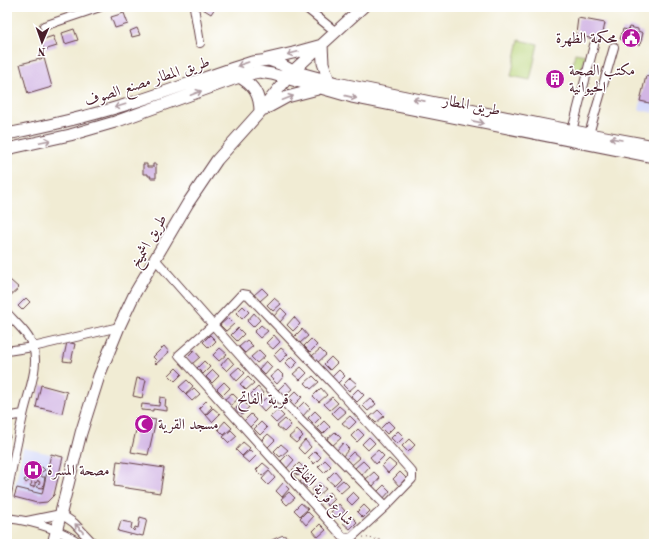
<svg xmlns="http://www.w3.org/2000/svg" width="661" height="551" viewBox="0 0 661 551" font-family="'Old Standard TT',Amiri,serif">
	<rect width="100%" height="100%" fill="#fff"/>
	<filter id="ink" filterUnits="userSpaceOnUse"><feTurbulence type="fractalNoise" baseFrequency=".025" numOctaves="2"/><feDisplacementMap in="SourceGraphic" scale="8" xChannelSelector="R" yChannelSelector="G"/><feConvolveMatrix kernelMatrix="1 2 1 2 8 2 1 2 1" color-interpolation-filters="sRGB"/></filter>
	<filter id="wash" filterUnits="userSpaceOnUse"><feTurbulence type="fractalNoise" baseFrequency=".012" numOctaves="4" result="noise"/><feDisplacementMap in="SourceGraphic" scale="16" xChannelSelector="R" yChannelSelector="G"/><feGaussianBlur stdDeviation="0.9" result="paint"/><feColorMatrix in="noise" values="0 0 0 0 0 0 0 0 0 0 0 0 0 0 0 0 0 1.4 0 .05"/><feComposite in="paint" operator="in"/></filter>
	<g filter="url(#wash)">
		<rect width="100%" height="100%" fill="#f1ecd4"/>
		<path fill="#d4d8f9" d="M654 42V113L639 110Z
			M23 448 51 454 42 494 17 488 15 486Z"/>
		<path fill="#bad57b" stroke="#827a53" d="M519 40 538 44 530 80 511 76Z
			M575 53 585 55 582 71 572 69Z"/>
		<g id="blocks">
			<path fill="#d2b5e4" d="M204 7H213L215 8 211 14 203 9Z
				M124 13 128 24 115 28 111 17Z
				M578 18 605 23 603 33H601L599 40 585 37V34L581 33V35L576 34Z
				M629 27 638 29V31L643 33 640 45 634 44 635 41 629 39V42L620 39 623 29 628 30Z
				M137 28 140 35 132 37 130 31Z
				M74 29 78 40 65 44 62 33Z
				M53 36 57 46 44 50 41 40Z
				M44 58 52 87 28 94 20 64Z
				M551 73 561 75 560 84 550 83Z
				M646 76 654 78V104L640 101Z
				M143 164H147V167H153V164H156V178H150L151 176H148V174H143Z
				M10 280 19 288 9 297 7 295V283Z
				M262 288 268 294 260 301 254 295Z
				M26 298 30 302 22 310 18 306Z
				M274 298 281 304 273 311 267 305Z
				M243 306 249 312 242 319 236 313Z
				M281 308 287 314 280 322 274 316Z
				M254 313 260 320 253 327 247 321Z
				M294 317 300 324 293 331 287 325Z
				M228 318 234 324 226 331 220 325Z
				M7 322 11 336 7 337Z
				M261 325 268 331 260 338 254 332Z
				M238 328 244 334 237 341 231 335Z
				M302 329 308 336 300 343 294 337Z
				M210 335 216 341 209 348 203 342Z
				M274 335 280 342 273 349 266 343Z
				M311 339 317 345 310 352 304 346Z
				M247 340 253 346 245 353 239 347Z
				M67 342 75 344 71 362 63 361Z
				M164 346 169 352 156 364 154 362 156 360 153 357Z
				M220 348 227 354 219 361 213 355Z
				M281 348 288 354 280 362 274 355Z
				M320 349 326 355 318 362 312 356Z
				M194 350 200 357 192 364 186 358Z
				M259 350 265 356 257 363 251 357Z
				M292 356 298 362 291 369 285 363Z
				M228 357 234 364 227 371 221 365Z
				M331 357 337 363 330 370 324 364Z
				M204 361 210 367 203 374 197 368Z
				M266 361 272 367 265 375 259 369Z
				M239 367 245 373 237 381 231 374Z
				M301 367 307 373 300 380 293 374Z
				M176 368 182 374 175 381 169 375Z
				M213 370 219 376 212 383 206 377Z
				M278 370 284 376 277 384 270 377Z
				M339 370 345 376 338 383 332 377Z
				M313 376 319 382 311 389 305 383Z
				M248 377 254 383 246 390 240 384Z
				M137 378 146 380 142 398 133 396Z
				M350 378 357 384 349 391 343 385Z
				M187 380 193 386 186 394 179 387Z
				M224 382 230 388 223 395 217 389Z
				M286 382 292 389 284 396 278 390Z
				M41 385 67 392 62 413 36 407Z
				M258 387 264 394 257 401 250 395Z
				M194 388 200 394 192 401 186 395Z
				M321 388 327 395 319 402 313 396Z
				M358 389 364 395 357 402 351 396Z
				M296 391 302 397 295 404 289 398Z
				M232 393 238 399 230 406 224 400Z
				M160 397 166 398 165 406 167 407V411L153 409V411L141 410 142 404 159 406Z
				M332 397 338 403 330 410 324 404Z
				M266 398 272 404 264 412 258 405Z
				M370 398 376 404 368 411 362 405Z
				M206 401 212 407 205 415 199 408Z
				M243 401 249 407 242 415 236 408Z
				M304 402 310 408 303 416 297 409Z
				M339 406 346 412 338 419 332 413Z
				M213 408 220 414 212 422 206 415Z
				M278 410 284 416 276 423 270 417Z
				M378 410 384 416 376 423 370 417Z
				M315 411 321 417 314 424 308 418Z
				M251 414 257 420 250 427 244 421Z
				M350 416 356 422 349 429 342 423Z
				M139 417 156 420 148 455 131 452Z
				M285 419 291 425 284 432 277 426Z
				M225 421 232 428 224 435 218 429Z
				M324 421 330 427 323 434 317 428Z
				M388 421 394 427 387 434 381 428Z
				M261 422 267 428 260 435 254 429Z
				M8 424 10 438H7V425Z
				M358 429 364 435 357 442 351 436Z
				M231 430 237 436 229 443 223 437Z
				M297 430 303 436 296 443 289 437Z
				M398 431 404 437 397 444 391 438Z
				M335 432 341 438 333 445 327 439Z
				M268 434 275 440 267 448 261 441Z
				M369 437 375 443 368 450 362 444Z
				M409 439 415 445 408 452 402 446Z
				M305 440 311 447 304 454 298 448Z
				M243 442 250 448 242 456 236 450Z
				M343 443 349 449 342 457 336 451Z
				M281 444 288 450 280 457 274 451Z
				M250 450 256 456 249 463 242 457Z
				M378 450 384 456 376 464 370 457Z
				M315 451 321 457 314 464 308 458Z
				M353 452 360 458 352 465 346 459Z
				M51 454 63 457 54 495 47 502 37 503 14 497 17 488 42 494Z
				M288 454 294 460 287 468 281 461Z
				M389 459 396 465 388 473 382 466Z
				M325 460 331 466 324 473 318 467Z
				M117 461 164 468 160 493 114 486Z
				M363 461 369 467 362 475 355 468Z
				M31 463H37L36 466 39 469 42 467 45 470 40 473 42 477H45L43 488 37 487 40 482 38 481V480L36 483 35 482V486L33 487 30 486 32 483 30 480 26 483 24 480 30 477 31 473 26 471 28 467H31Z
				M263 463 270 469 262 476 256 470Z
				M299 463 305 469 298 476 292 470Z
				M269 471 275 478 268 485 262 479Z
				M335 471 341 478 334 485 327 479Z
				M374 472 380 478 373 486 366 479Z
				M400 472 406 478 399 486 393 479Z
				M308 474 314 481 307 488 300 482Z
				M343 480 349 486 341 493 335 487Z
				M283 483 289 489 282 497 276 491Z
				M319 483 326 489 318 496 312 490Z
				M384 485 390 491 383 499 377 492Z
				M289 492 295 498 287 505 281 499Z
				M329 492 335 499 328 506 322 500Z
				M353 492 359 498 352 505 346 499Z
				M301 503 308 509 300 516 294 510Z
				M339 504 345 511 337 518 331 512Z
				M364 505 370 511 363 518 357 512Z
				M307 511 313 517 306 525 300 518Z
				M351 516 357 522 350 529 343 523Z
				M140 517 147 519 143 536 138 535V536L118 531 121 521 132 523 131 528 134 531 135 527 138 528Z
				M320 524 326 530 318 537 313 531Z"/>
		</g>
	</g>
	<g filter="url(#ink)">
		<use href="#blocks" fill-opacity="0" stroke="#633e44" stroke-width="1"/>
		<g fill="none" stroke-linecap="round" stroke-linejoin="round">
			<defs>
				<path id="minor" d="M194 7 200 43
					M305 7 336 32
					M44 26 100 7
					M572 131 594 45
					M589 134 614 47
					M155 259 257 375 386 506
					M242 294 248 295 333 384 412 472V479L386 506 352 537 348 538 343 537 179 355 213 325Z
					M7 313C16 323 29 334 33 347 40 366 27 396 23 416 17 442 12 468 7 494
					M7 351 33 347 119 327
					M7 417 23 414
					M7 518C32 521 60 529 81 544
					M27 521 61 514 74 523 94 544
					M274 544 283 540 291 544"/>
				<path id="highway" d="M267 59 293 53 322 45 323 63 329 81
					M239 77C254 85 260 95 260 112
					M265 109 287 97 318 89
					M7 134C47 126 86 117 125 105 168 92 210 75 252 62L269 60 280 64 293 71 337 83 589 134 654 146
					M7 149 70 135 115 122 245 75 259 72 272 74 352 97 654 157
					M53 544 81 433 99 376 119 327 135 293 188 203 217 160 260 112 293 71 363 7"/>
			</defs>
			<use href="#minor" stroke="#633e44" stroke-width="10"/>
			<use href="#highway" stroke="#633e44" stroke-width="13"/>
			<path stroke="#633e44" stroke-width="1" stroke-dasharray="1 3" stroke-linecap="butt" d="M363 537 380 540 387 544"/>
			<use href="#minor" stroke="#fff" stroke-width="8"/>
			<use href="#highway" stroke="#fff" stroke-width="11"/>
		</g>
		<defs><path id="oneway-shaft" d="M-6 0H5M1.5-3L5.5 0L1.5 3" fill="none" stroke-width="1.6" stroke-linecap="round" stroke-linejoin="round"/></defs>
		<g stroke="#ae9aa0">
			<use href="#oneway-shaft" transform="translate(293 53) rotate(165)"/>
			<use href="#oneway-shaft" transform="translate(243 64) rotate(161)"/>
			<use href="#oneway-shaft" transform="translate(196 93) rotate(-21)"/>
			<use href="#oneway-shaft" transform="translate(351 97) rotate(13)"/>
			<use href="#oneway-shaft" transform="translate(288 98) rotate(-21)"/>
			<use href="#oneway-shaft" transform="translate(419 100) rotate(-169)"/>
			<use href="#oneway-shaft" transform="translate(120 106) rotate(163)"/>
			<use href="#oneway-shaft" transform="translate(478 122) rotate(11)"/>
			<use href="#oneway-shaft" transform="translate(616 139) rotate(-170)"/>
			<use href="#oneway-shaft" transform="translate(45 141) rotate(-12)"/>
			<use href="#oneway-shaft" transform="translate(79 528) rotate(-133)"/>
		</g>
	</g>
	<defs>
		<symbol id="civic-disc" viewBox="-11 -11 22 22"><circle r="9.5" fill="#b5179e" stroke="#fff"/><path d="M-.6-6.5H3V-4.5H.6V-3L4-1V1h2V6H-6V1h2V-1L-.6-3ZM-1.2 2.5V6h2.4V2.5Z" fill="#fff"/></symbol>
		<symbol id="building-disc" viewBox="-11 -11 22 22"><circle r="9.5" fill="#b5179e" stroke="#fff"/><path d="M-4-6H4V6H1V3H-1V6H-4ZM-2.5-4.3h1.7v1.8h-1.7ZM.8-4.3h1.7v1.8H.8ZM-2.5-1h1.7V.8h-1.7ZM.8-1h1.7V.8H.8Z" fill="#fff"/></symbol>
		<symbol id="mosque-disc" viewBox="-11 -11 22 22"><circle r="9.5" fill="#b5179e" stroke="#fff"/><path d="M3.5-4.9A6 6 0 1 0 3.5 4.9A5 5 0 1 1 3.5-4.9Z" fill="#fff"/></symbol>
		<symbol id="hospital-disc" viewBox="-11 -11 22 22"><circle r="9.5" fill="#b5179e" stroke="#fff"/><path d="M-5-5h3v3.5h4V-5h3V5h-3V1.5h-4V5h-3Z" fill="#fff"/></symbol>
	</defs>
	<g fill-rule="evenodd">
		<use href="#civic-disc" x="620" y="27" width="22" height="22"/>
		<use href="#building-disc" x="544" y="68" width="22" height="22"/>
		<use href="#mosque-disc" x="133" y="413" width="22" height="22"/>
		<use href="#hospital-disc" x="22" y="459" width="22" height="22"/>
	</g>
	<g text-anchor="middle" stroke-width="3" stroke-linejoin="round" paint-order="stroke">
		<g font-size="15" fill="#4a1f2b" stroke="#fff" text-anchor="start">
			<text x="617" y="43" text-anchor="end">محكمة الظهرة</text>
			<text x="569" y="75">مكتب الصحة<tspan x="569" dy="17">الحيوانية</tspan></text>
			<text x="158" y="429">مسجد القرية</text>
			<text x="47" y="475">مصحة المسرة</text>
		</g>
		<g font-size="15" fill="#4a1f2b" stroke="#fff">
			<text transform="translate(147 81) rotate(-18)" y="5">طريق المطار مصنع الصوف</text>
			<text transform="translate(472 105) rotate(11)" y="5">طريق المطار</text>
			<text transform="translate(148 241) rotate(-60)" y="5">طريق اشميخ</text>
			<text transform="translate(324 494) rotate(47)" y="5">شارع قرية الفاتح</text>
		</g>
		<g font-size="16" fill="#4a1f2b" stroke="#fff">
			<text x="263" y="404">قرية الفاتح</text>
		</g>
	</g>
	<rect width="661" height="551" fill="none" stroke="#fff" stroke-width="24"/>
	<g transform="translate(42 42) rotate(182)" stroke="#ffffff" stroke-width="3" paint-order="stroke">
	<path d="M0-3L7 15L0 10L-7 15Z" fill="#4a1f2b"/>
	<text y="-6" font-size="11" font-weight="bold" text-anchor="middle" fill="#4a1f2b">N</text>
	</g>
</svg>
